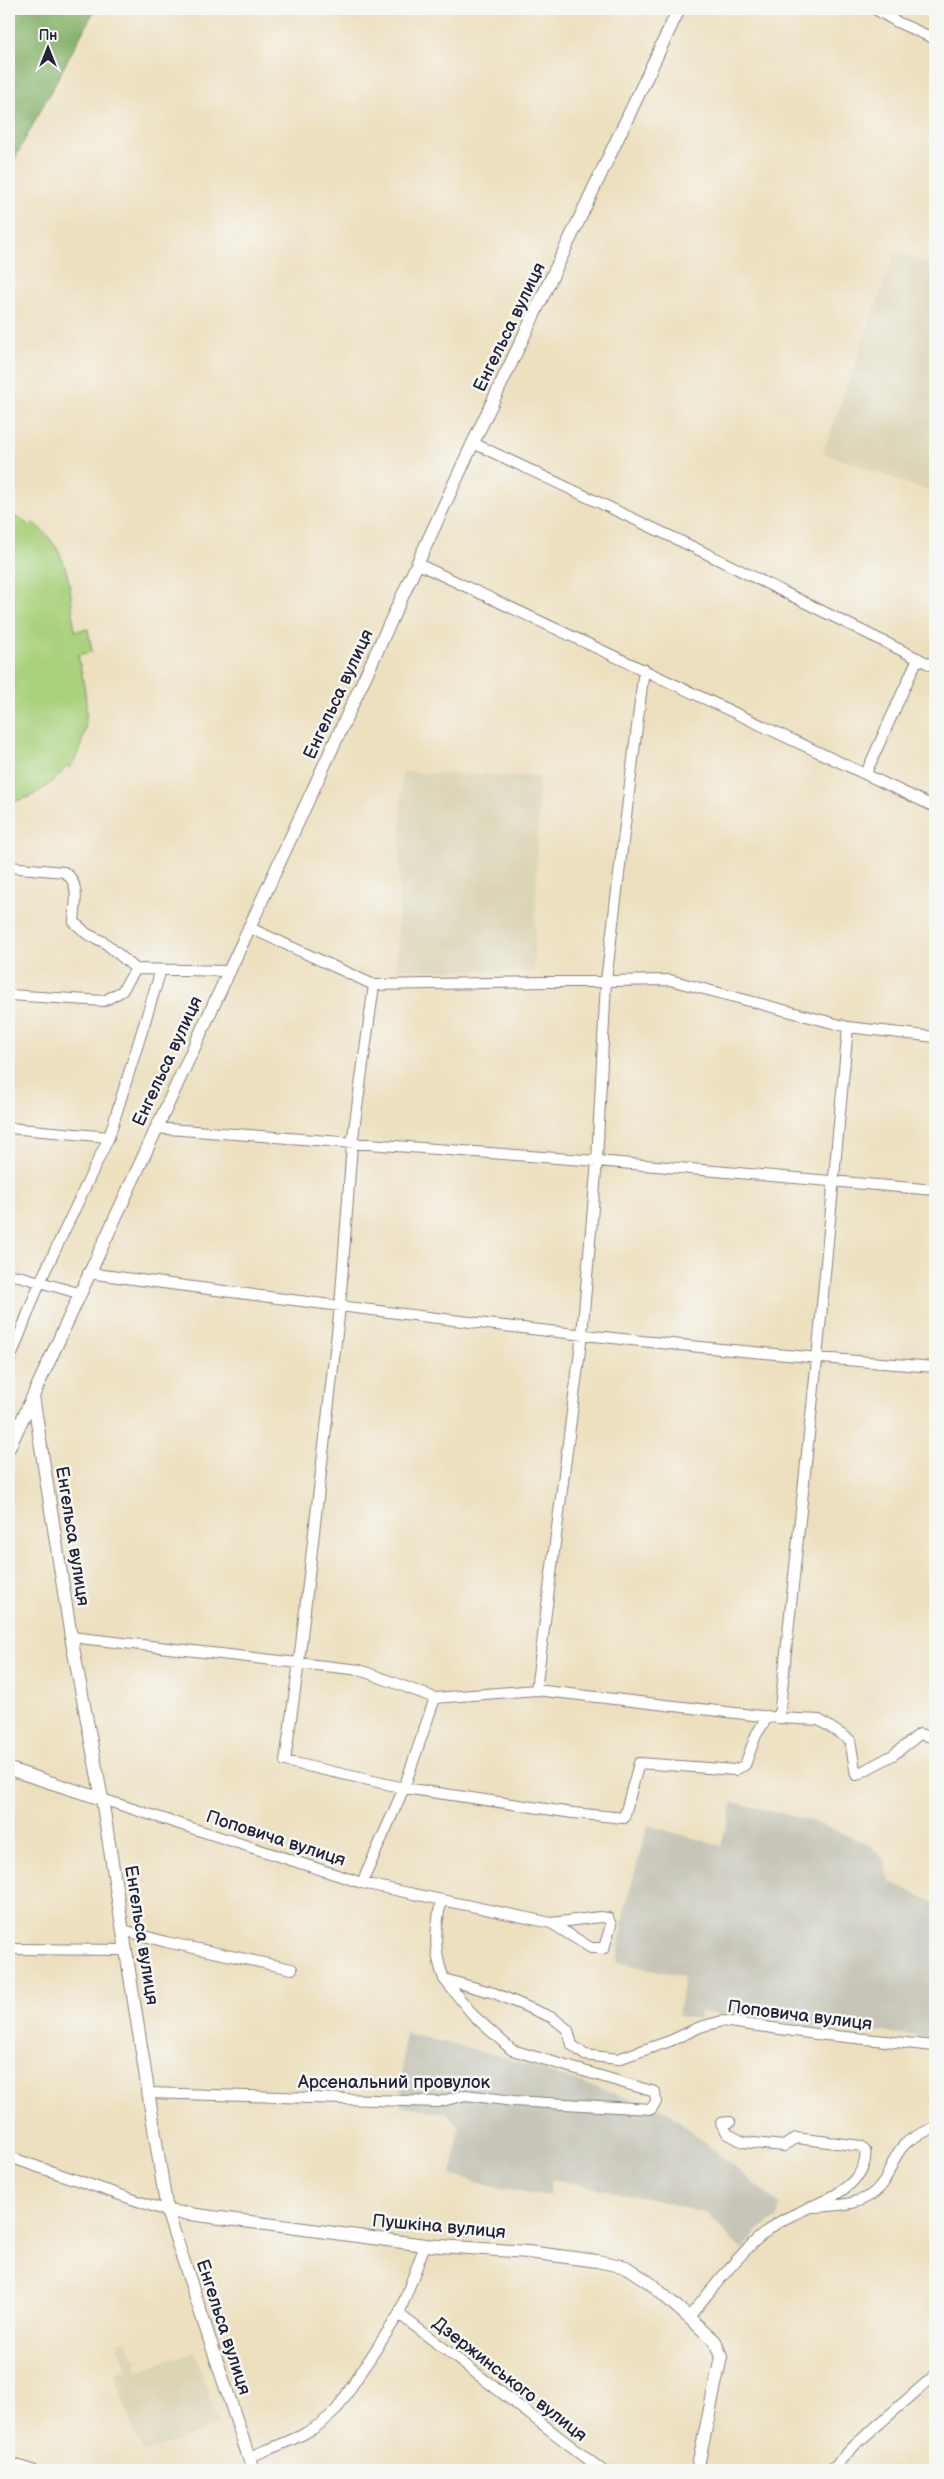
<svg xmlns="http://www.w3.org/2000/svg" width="944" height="2479" viewBox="0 0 944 2479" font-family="'Balsamiq Sans',sans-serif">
	<rect width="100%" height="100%" fill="#f6f6f2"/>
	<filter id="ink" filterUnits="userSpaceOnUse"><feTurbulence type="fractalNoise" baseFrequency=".02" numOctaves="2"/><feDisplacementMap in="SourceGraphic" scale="10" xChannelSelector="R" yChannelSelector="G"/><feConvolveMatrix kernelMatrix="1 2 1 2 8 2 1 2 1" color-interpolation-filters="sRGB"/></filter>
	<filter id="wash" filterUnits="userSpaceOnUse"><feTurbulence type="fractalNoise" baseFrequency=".0096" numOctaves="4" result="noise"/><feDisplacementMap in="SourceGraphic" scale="20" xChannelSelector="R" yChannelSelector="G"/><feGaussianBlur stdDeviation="1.12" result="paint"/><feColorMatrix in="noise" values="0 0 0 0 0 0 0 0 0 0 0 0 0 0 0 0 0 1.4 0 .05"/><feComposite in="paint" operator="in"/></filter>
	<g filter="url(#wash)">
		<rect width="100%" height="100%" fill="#ede0bf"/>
		<path fill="#dbd4b5" d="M895 251 935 265V493L823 453Z
			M402 772 539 776 534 972 397 969Z
			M127 2339 133 2358 138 2360 136 2364 138 2370 195 2352 219 2425 143 2453 140 2442 137 2443 115 2373 126 2369 118 2342Z"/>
		<path fill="#c6c5b8" d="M733 1802 812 1821 870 1845 884 1860 889 1881 935 1903V2038L841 2027 827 2029 700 2012 699 2019 678 2016 684 1976 617 1962 624 1911 648 1825 721 1846Z
			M405 2033 496 2055 667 2111 780 2205 777 2218 759 2229 742 2250 707 2214 660 2201 552 2179 549 2196 489 2186 452 2174 459 2127 447 2113 400 2106Z"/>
		<path fill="#a9d17d" stroke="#667a5c" d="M9 513 31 526 33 523C72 552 69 587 75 631L88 629 92 652 78 655C87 698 94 728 70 768L67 766C53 784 32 800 9 802Z"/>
		<path fill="#86b36c" stroke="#546a54" d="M9 9H95L9 169Z"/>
	</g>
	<g filter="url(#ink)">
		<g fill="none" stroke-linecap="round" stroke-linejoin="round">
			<defs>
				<path id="minor" d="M875 9 897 22 935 39
					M473 443 693 547 935 667
					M418 564 935 807
					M866 773 918 658
					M9 867 64 872C81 882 75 905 74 922L87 934 104 942 136 969 228 971
					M248 927 374 985 670 980 848 1027 935 1037
					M374 985 352 1144 340 1307 299 1662 285 1761 404 1788 573 1813 624 1818 639 1763 735 1770 745 1765 756 1735 768 1716
					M9 995 104 1001 122 991 136 969
					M9 1128 109 1137
					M155 1128 597 1161 935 1190
					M88 1273C370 1311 652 1347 935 1367
					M9 1275 19 1276 78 1293
					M9 1362 40 1282 109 1137 161 970
					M71 1637 360 1670 435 1698
					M536 1690 582 1335 597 1161 606 981 644 669
					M779 1718 817 1359 848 1027
					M102 1799 362 1883 551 1923 591 1948H604L611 1925 608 1918 600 1917 551 1923
					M362 1883 404 1788 435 1698 536 1690 779 1718 819 1720 850 1740 856 1775 893 1755 920 1734 935 1738
					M441 1901C435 1932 433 1950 444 1979L494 1993 553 2018 568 2030 572 2045 585 2055 618 2059 670 2041 700 2027 722 2021 816 2034 935 2046
					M123 1930 166 1942 292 1969
					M9 1949 126 1950
					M149 2093 438 2102 466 2095 513 2101 651 2109 656 2102 655 2092 512 2050 474 2016 444 1979
					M9 2157 167 2211
					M813 2207C837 2206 869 2205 884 2182 891 2169 894 2154 905 2144 913 2136 925 2132 935 2127
					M399 2314 602 2470
					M689 2317C715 2286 740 2251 773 2226 797 2209 832 2203 853 2181 862 2172 867 2162 865 2150L861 2146 796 2138 784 2146 743 2142 728 2134 721 2123 730 2122
					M249 2457C281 2444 313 2435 337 2409L399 2314 425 2245
					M9 2463 32 2470
					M831 2470 856 2444 935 2375"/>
				<path id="tertiary" d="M33 1396 71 1637 102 1799 167 2211 253 2470
					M9 1448 473 443 679 9
					M9 1769 102 1799
					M167 2211 425 2245 528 2252 597 2261 626 2267 650 2283 715 2341 721 2357 697 2470"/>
			</defs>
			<use href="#minor" stroke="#88817d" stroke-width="12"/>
			<use href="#tertiary" stroke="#88817d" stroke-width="14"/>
			<use href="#minor" stroke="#fff" stroke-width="10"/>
			<use href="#tertiary" stroke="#fff" stroke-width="12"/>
		</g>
	</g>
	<g text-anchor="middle" stroke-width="5" stroke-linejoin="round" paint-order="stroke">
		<g font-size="18" fill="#22223b" stroke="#f6f6f2">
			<text transform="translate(509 327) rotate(-64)" y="6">Енгельса вулиця</text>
			<text transform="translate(338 694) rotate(-65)" y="6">Енгельса вулиця</text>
			<text transform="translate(167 1061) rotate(-65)" y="6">Енгельса вулиця</text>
			<text transform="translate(73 1536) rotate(81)" y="6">Енгельса вулиця</text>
			<text transform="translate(276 1838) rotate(18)" y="6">Поповича вулиця</text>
			<text transform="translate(142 1935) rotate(81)" y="6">Енгельса вулиця</text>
			<text transform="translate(800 2015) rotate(7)" y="6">Поповича вулиця</text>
			<text x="394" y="2088">Арсенальний провулок</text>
			<text transform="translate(439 2226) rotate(5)" y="6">Пушкіна вулиця</text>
			<text transform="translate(224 2327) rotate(72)" y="6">Енгельса вулиця</text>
			<text transform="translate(510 2379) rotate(38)" y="6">Дзержинського вулиця</text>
		</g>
	</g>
	<rect width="944" height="2479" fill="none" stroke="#f6f6f2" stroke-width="30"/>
	<g transform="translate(48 48)" stroke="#f6f6f2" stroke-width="4" paint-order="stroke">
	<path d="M0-4L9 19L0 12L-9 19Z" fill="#22223b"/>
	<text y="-8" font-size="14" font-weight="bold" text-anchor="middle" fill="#22223b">Пн</text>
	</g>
</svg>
